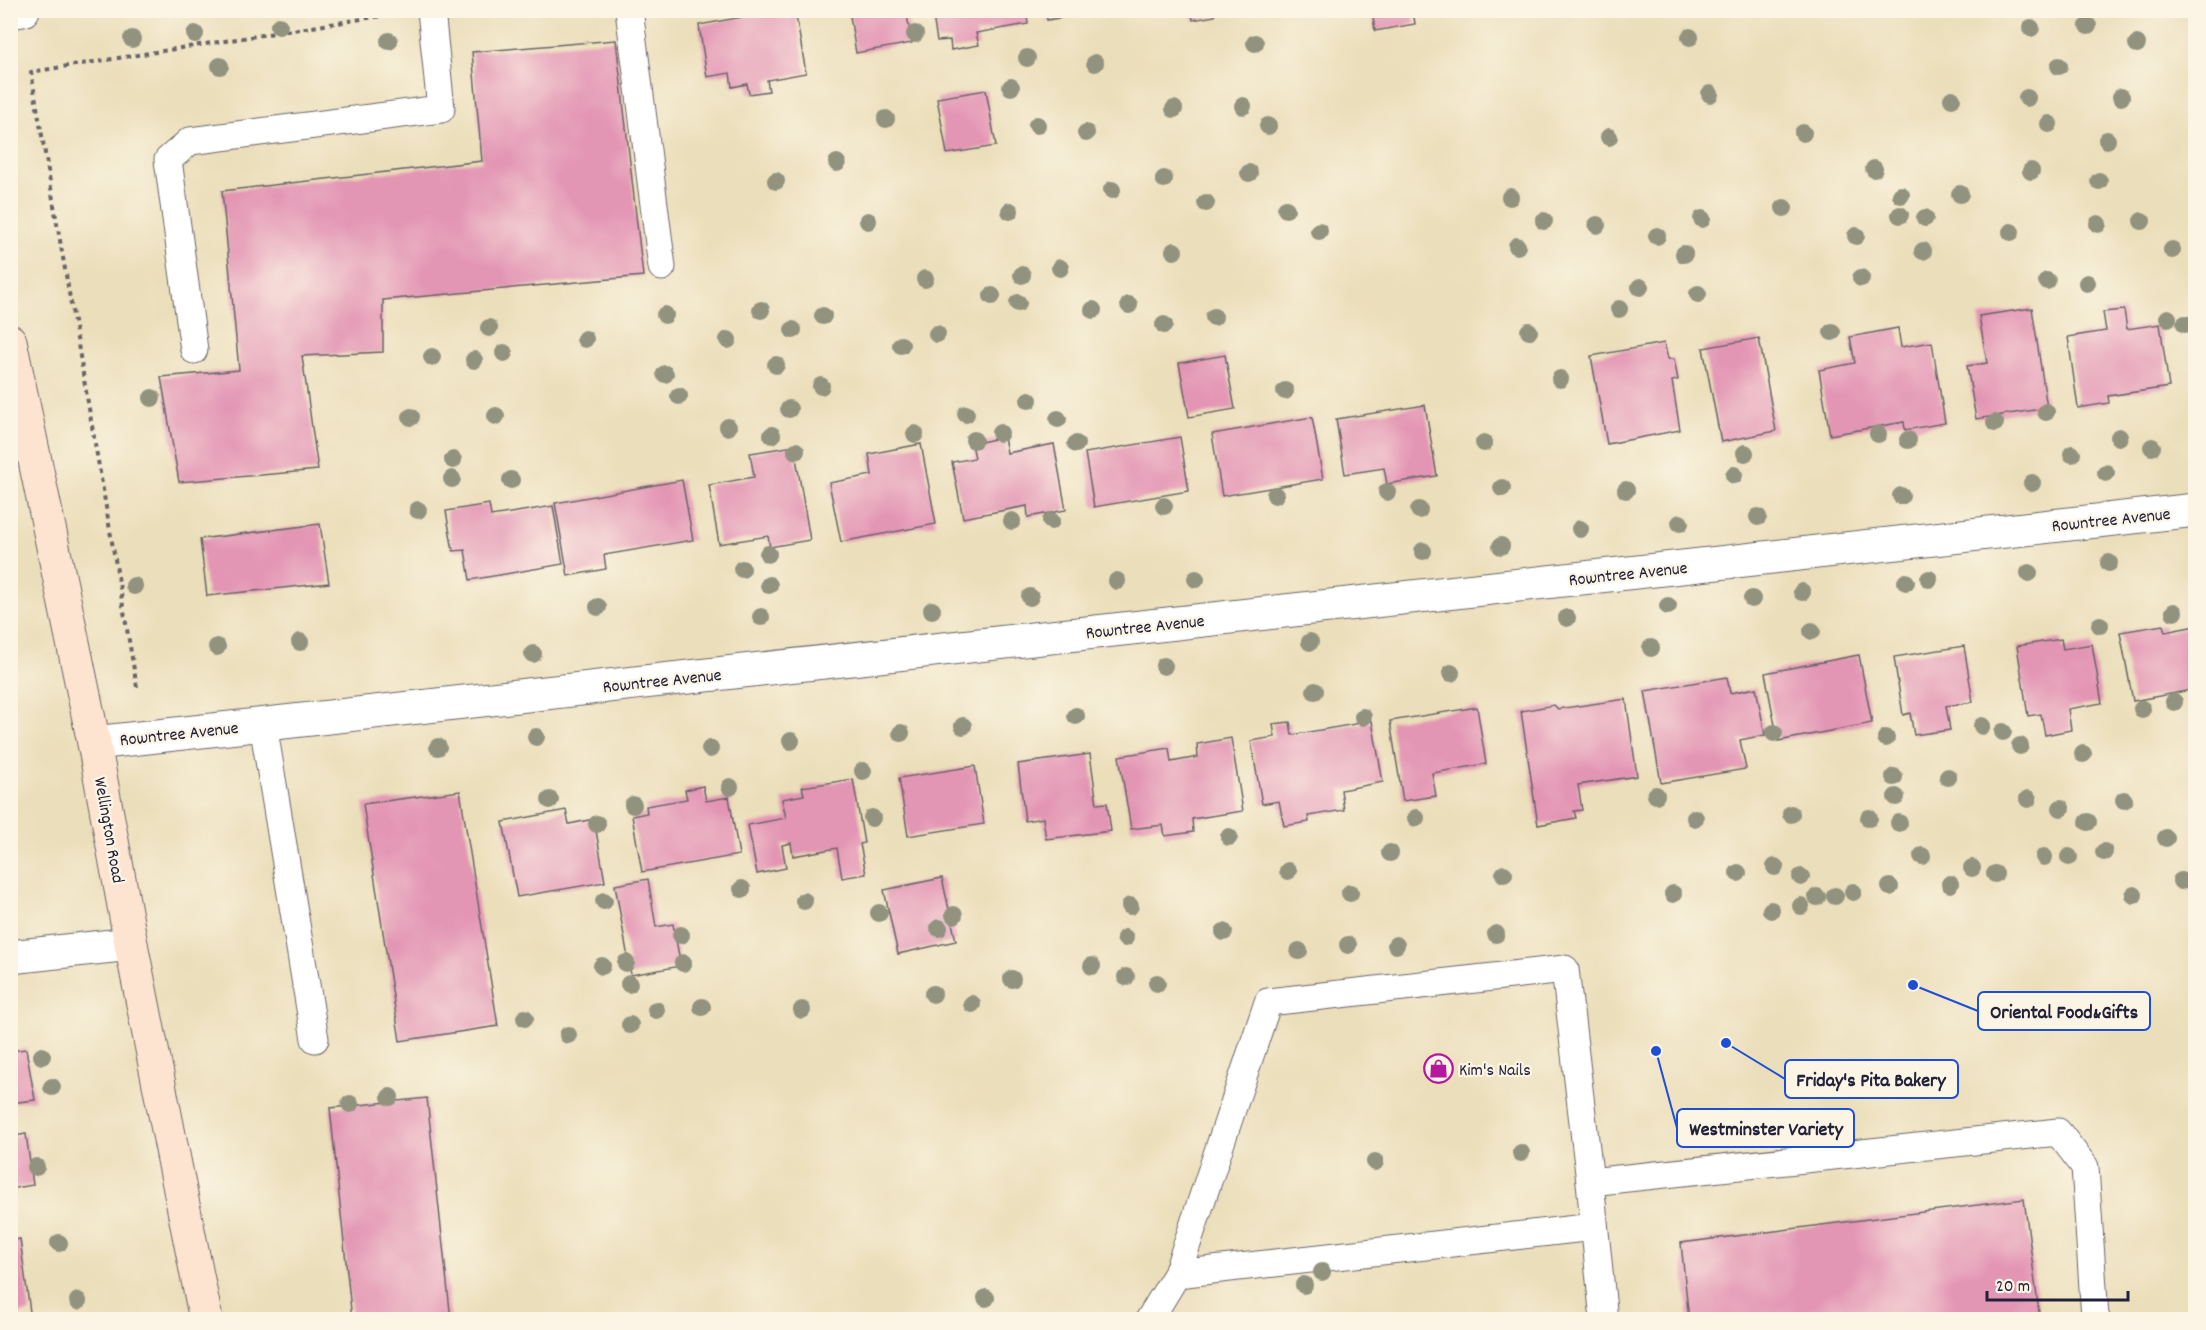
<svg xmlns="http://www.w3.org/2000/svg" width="2206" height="1330" viewBox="0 0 2206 1330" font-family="Dekko,sans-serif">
	<rect width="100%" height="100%" fill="#fcf5e5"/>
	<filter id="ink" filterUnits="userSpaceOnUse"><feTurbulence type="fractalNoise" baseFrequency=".0167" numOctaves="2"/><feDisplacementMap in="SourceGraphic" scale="12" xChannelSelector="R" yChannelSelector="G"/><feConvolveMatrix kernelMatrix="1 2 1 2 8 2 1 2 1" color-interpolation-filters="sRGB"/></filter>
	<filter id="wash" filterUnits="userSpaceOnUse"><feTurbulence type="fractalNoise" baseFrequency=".008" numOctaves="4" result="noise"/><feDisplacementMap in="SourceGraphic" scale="24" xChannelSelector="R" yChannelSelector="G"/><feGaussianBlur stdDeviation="1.35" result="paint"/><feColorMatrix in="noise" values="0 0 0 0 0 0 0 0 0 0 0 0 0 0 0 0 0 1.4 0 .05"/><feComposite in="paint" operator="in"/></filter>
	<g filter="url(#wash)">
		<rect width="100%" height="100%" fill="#ebdeba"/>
		<g id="blocks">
			<path fill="#e395b4" d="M781 10H795L806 73 767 80 769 91 749 94 747 84 732 87 730 73 707 77 699 25Z
				M849 10H906L912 43 856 53Z
				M932 10H1026L1028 24 976 33 979 45 951 50 950 40 937 41Z
				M1046 10H1092V12L1047 20Z
				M1191 10H1214L1215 16 1193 20Z
				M1372 10H1413L1415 24 1375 31Z
				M616 40 643 276 383 300V352L302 356 318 470 179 482 161 377 239 370 222 191 482 161 472 52Z
				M986 90 996 146 947 154 937 98Z
				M2032 308 2047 408 1976 419 1967 366 1987 363 1979 316Z
				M2124 310 2127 329 2160 324 2169 387 2108 396 2109 403 2078 408 2068 337 2106 331 2103 312Z
				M1898 328 1901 347 1932 342 1945 423 1905 430 1904 422 1830 435 1819 370 1855 363 1850 337Z
				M1759 338 1776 431 1721 442 1703 348Z
				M1664 343 1668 359H1674L1678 380 1672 381 1680 430 1607 444 1591 356Z
				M1225 355 1235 409 1189 417 1179 363Z
				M1425 405 1437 476 1387 484 1384 468 1345 474 1336 419Z
				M1312 417 1323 479 1222 496 1212 434Z
				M1004 437 1007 453 1054 444 1066 510 1028 517 1027 506 963 518 952 462 975 458 972 444Z
				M1180 437 1189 491 1094 507 1085 453Z
				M921 444 936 524 841 542 829 483 872 475 869 454Z
				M794 446 810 540 770 547 768 536 719 544 709 485 754 477 750 453Z
				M682 480 693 540 604 555 606 569 568 576 555 503Z
				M489 504 491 516 553 506 563 564 470 580 465 550 453 551 446 511Z
				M320 524 329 583 207 596 200 539Z
				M2163 625 2165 632 2196 626V689L2133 701 2120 632Z
				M2061 639 2063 649 2092 644 2102 703 2068 709 2071 730 2045 735 2041 714 2028 716 2017 646Z
				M1964 646 1973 702 1946 706 1950 730 1914 735 1910 713 1903 715 1894 657Z
				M1859 655 1872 723 1778 741 1765 673Z
				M1727 677 1730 693 1756 688 1765 735 1740 740 1746 769 1661 783 1645 691Z
				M1626 699 1637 776 1578 785 1582 810 1574 811 1576 818 1538 825 1521 711 1554 705 1558 709Z
				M1477 707 1486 764 1432 773 1436 796 1403 801 1390 721Z
				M1372 721 1383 782 1341 790 1344 810 1308 816 1309 822 1284 826 1279 801 1262 804 1251 741 1275 737 1273 724 1290 722 1292 735Z
				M1231 738 1243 811 1192 819 1193 832 1165 836 1163 825 1131 829 1119 756 1169 748 1171 762 1198 757 1197 744Z
				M1090 754 1097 804 1107 803 1111 831 1046 839 1043 818 1025 821 1018 764Z
				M975 766 984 824 908 836 899 778Z
				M853 779 864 843 860 844 866 874 842 878 837 848 793 856 791 843 782 845 786 868 757 874 748 825 786 818 782 799 804 795 802 787Z
				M703 786 706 801 729 797 739 855 642 872 632 816 647 813 646 806 687 799 685 790Z
				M460 791 498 1026 400 1041 363 804Z
				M566 810 569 824 594 819 605 882 517 897 503 822Z
				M942 878 956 941 898 954 884 890Z
				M648 879 656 927 673 924 681 966 631 975 615 885Z
				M26 1049 35 1100 10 1103V1051Z
				M427 1098 451 1320H352L330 1108Z
				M26 1134 33 1185 10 1189V1137Z
				M2024 1199 2040 1320H1689L1681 1243Z
				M20 1239 30 1312 10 1316V1241Z"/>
		</g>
	</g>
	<g filter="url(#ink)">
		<use href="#blocks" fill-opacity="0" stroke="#686467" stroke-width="1.5"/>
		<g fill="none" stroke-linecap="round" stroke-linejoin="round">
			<defs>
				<path id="service" d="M629 10 662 267
					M194 350 168 160 190 141 441 109 431 10
					M263 724 315 1039
					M1590 1182 1604 1320
					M1594 1227 1177 1274 1268 1002 1565 969 1590 1182 2058 1132 2085 1167 2095 1318 2097 1320
					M1149 1320 1177 1274"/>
				<path id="minor" d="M10 12 23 10
					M94 743 2196 510
					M10 957 131 944"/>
				<path id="secondary" d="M10 341 94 743 131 944 206 1320"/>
			</defs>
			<use href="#service" stroke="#686467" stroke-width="29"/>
			<use href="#minor" stroke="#686467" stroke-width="35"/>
			<use href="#secondary" stroke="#686467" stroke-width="35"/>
			<path stroke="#686467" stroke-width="4" stroke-dasharray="4.5 4.5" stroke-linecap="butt" d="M137 687 31 72 393 14"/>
			<use href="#service" stroke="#fff" stroke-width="27"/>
			<use href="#minor" stroke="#fff" stroke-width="33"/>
			<use href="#secondary" stroke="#fde4d0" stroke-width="33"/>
		</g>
		<g fill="#91937f">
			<circle cx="279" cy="26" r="9"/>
			<circle cx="2088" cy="26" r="9"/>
			<circle cx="2031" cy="28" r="9"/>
			<circle cx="195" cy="34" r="9"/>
			<circle cx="915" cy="34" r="9"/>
			<circle cx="1690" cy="37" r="9"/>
			<circle cx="132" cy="39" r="9"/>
			<circle cx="389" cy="41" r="9"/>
			<circle cx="1255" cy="43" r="9"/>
			<circle cx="2137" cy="44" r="9"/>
			<circle cx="1027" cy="58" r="9"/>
			<circle cx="1095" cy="63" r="9"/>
			<circle cx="220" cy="66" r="9"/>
			<circle cx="2059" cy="66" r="9"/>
			<circle cx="1011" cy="87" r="9"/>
			<circle cx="1710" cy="94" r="9"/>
			<circle cx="2121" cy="97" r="9"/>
			<circle cx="2027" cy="98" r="9"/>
			<circle cx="1952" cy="99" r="9"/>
			<circle cx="1243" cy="106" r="9"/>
			<circle cx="1174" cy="109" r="9"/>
			<circle cx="886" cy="119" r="9"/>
			<circle cx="2049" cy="124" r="9"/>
			<circle cx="1037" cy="125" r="9"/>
			<circle cx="1268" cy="126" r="9"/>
			<circle cx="1086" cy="133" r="9"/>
			<circle cx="1803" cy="133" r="9"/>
			<circle cx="1609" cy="137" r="9"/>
			<circle cx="2107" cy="140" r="9"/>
			<circle cx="837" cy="163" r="9"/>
			<circle cx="1874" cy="169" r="9"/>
			<circle cx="2031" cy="171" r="9"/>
			<circle cx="1249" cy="173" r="9"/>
			<circle cx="1164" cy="179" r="9"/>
			<circle cx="776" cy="181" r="9"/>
			<circle cx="2099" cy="181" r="9"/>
			<circle cx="1112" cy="190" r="9"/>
			<circle cx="1960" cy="194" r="9"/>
			<circle cx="1901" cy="195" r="9"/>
			<circle cx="1510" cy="197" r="9"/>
			<circle cx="1206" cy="203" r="9"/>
			<circle cx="1784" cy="208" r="9"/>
			<circle cx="1286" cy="209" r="9"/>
			<circle cx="1010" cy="211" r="9"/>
			<circle cx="1900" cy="215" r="9"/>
			<circle cx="1925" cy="218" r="9"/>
			<circle cx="1702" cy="219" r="9"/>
			<circle cx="868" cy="221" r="9"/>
			<circle cx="1544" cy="221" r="9"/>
			<circle cx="2142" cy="221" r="9"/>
			<circle cx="2098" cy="224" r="9"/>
			<circle cx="1597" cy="225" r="9"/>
			<circle cx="1319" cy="231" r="9"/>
			<circle cx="2011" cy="232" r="9"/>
			<circle cx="1657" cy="236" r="9"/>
			<circle cx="1856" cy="236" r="9"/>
			<circle cx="1517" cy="246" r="9"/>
			<circle cx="2172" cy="250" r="9"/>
			<circle cx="1174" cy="251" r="9"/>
			<circle cx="1923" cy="251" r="9"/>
			<circle cx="1684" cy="254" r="9"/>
			<circle cx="1060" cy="268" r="9"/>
			<circle cx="1022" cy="275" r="9"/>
			<circle cx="1861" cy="278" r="9"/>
			<circle cx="925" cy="279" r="9"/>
			<circle cx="2047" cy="281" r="9"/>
			<circle cx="2087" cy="283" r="9"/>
			<circle cx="1640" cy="287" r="9"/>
			<circle cx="1698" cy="294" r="9"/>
			<circle cx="992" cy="296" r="9"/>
			<circle cx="1018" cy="303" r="9"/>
			<circle cx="1129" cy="305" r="9"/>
			<circle cx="1619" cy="309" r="9"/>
			<circle cx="761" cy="310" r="9"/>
			<circle cx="1093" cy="310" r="9"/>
			<circle cx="665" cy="315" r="9"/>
			<circle cx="823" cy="316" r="9"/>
			<circle cx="1214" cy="317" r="9"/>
			<circle cx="2168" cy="318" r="9"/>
			<circle cx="2185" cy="324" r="9"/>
			<circle cx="1164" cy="325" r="9"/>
			<circle cx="489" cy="328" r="9"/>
			<circle cx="793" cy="330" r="9"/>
			<circle cx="1529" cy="331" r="9"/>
			<circle cx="1832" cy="332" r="9"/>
			<circle cx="937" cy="334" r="9"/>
			<circle cx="585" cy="339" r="9"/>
			<circle cx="728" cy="340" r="9"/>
			<circle cx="901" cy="345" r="9"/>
			<circle cx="504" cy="353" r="9"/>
			<circle cx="432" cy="357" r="9"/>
			<circle cx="474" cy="360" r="9"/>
			<circle cx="776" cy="365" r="9"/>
			<circle cx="665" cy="374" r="9"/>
			<circle cx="1560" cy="379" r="9"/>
			<circle cx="821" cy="386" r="9"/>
			<circle cx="1285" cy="391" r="9"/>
			<circle cx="679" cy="396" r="9"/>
			<circle cx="152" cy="398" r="9"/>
			<circle cx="1029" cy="400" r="9"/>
			<circle cx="789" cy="409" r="9"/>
			<circle cx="2046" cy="412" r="9"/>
			<circle cx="966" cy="414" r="9"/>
			<circle cx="496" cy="416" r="9"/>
			<circle cx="411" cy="417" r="9"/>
			<circle cx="1058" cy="419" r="9"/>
			<circle cx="1995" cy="423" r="9"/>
			<circle cx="728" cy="427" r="9"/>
			<circle cx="1000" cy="433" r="9"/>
			<circle cx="915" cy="434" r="9"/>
			<circle cx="1878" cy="434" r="9"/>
			<circle cx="772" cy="435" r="9"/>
			<circle cx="2119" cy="437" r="9"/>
			<circle cx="974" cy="440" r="9"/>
			<circle cx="1908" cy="440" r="9"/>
			<circle cx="1484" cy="443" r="9"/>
			<circle cx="1076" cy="444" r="9"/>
			<circle cx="2152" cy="447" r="9"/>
			<circle cx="796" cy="451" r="9"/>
			<circle cx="1745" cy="453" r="9"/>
			<circle cx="2072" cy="454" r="9"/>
			<circle cx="453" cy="460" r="9"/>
			<circle cx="2106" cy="473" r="9"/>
			<circle cx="1734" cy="475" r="9"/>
			<circle cx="452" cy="479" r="9"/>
			<circle cx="511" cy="480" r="9"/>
			<circle cx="2032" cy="483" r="9"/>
			<circle cx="1502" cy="488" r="9"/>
			<circle cx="1626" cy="490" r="9"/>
			<circle cx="1387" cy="492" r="9"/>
			<circle cx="1275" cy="495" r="9"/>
			<circle cx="1901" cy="496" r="9"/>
			<circle cx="1164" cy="506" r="9"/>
			<circle cx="418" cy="510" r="9"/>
			<circle cx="1419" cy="510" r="9"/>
			<circle cx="1758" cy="517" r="9"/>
			<circle cx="1012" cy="521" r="9"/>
			<circle cx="1051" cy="521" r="9"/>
			<circle cx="1680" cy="523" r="9"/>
			<circle cx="1580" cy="529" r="9"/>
			<circle cx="1501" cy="546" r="9"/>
			<circle cx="1423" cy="551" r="9"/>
			<circle cx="768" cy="554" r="9"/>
			<circle cx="2109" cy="563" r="9"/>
			<circle cx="742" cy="569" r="9"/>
			<circle cx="2029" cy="573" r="9"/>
			<circle cx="1196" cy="579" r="9"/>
			<circle cx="1929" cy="579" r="9"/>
			<circle cx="1117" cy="581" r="9"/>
			<circle cx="1906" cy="582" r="9"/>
			<circle cx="769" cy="585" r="9"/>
			<circle cx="134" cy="586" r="9"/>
			<circle cx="1802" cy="592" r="9"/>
			<circle cx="1030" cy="597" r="9"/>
			<circle cx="1752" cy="599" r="9"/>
			<circle cx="1668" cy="606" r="9"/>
			<circle cx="598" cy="607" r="9"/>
			<circle cx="932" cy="610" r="9"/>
			<circle cx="2174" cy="612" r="9"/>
			<circle cx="761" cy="617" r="9"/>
			<circle cx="1567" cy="618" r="9"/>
			<circle cx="2100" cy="625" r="9"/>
			<circle cx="1812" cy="631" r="9"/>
			<circle cx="300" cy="642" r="9"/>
			<circle cx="1310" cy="642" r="9"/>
			<circle cx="217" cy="647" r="9"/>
			<circle cx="1651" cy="648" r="9"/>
			<circle cx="533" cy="654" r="9"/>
			<circle cx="1164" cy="666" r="9"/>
			<circle cx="1451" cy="673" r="9"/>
			<circle cx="1315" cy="691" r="9"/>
			<circle cx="2174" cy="702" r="9"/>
			<circle cx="2142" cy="709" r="9"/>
			<circle cx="1076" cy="716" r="9"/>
			<circle cx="1363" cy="717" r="9"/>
			<circle cx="963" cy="726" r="9"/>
			<circle cx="1982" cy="726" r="9"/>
			<circle cx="2003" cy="732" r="9"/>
			<circle cx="901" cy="733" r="9"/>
			<circle cx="1774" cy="733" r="9"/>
			<circle cx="536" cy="737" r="9"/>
			<circle cx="1886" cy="738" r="9"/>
			<circle cx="791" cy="741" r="9"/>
			<circle cx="2020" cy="746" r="9"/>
			<circle cx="438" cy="747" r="9"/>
			<circle cx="710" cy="749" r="9"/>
			<circle cx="2083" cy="754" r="9"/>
			<circle cx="863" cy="771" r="9"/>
			<circle cx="1894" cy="777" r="9"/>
			<circle cx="1948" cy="777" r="9"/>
			<circle cx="730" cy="787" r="9"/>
			<circle cx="1656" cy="795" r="9"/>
			<circle cx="1896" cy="797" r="9"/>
			<circle cx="2028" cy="799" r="9"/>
			<circle cx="550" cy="800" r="9"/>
			<circle cx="2124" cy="800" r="9"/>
			<circle cx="633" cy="805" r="9"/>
			<circle cx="2061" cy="808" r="9"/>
			<circle cx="1791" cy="814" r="9"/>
			<circle cx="872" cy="818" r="9"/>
			<circle cx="1416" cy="818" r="9"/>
			<circle cx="1695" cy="818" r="9"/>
			<circle cx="1869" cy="818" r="9"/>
			<circle cx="2088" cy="822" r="9"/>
			<circle cx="1899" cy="823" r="9"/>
			<circle cx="597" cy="824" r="9"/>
			<circle cx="1229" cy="837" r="9"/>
			<circle cx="2166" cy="838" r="9"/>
			<circle cx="2104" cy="852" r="9"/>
			<circle cx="1390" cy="853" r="9"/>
			<circle cx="1922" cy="856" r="9"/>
			<circle cx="2044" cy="857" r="9"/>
			<circle cx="2069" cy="857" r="9"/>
			<circle cx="1775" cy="867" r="9"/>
			<circle cx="1972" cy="868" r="9"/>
			<circle cx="1288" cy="871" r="9"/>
			<circle cx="1738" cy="873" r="9"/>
			<circle cx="1504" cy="874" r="9"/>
			<circle cx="1995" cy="874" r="9"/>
			<circle cx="1801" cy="877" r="9"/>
			<circle cx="2181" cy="881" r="9"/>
			<circle cx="1950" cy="884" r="9"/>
			<circle cx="1890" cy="887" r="9"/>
			<circle cx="742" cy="889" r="9"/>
			<circle cx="1853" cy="892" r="9"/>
			<circle cx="1350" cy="893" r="9"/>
			<circle cx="1673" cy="894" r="9"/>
			<circle cx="2134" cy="895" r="9"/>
			<circle cx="1835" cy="896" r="9"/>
			<circle cx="1817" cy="897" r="9"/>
			<circle cx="604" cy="901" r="9"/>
			<circle cx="804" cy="901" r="9"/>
			<circle cx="1130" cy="906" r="9"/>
			<circle cx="1801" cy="906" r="9"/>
			<circle cx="1771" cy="910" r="9"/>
			<circle cx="879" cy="913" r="9"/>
			<circle cx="954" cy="915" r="9"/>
			<circle cx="939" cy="928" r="9"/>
			<circle cx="1224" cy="932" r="9"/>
			<circle cx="1496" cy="934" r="9"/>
			<circle cx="681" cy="935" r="9"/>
			<circle cx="1125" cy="938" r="9"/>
			<circle cx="1348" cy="945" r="9"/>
			<circle cx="1396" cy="945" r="9"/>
			<circle cx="1299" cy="951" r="9"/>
			<circle cx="626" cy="963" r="9"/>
			<circle cx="683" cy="963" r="9"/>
			<circle cx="602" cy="966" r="9"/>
			<circle cx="1092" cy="966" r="9"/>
			<circle cx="1126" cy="977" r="9"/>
			<circle cx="1012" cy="979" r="9"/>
			<circle cx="1157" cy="983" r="9"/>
			<circle cx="629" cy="984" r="9"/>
			<circle cx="933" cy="994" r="9"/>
			<circle cx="972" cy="1004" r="9"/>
			<circle cx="702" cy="1007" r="9"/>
			<circle cx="656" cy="1010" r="9"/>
			<circle cx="802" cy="1010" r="9"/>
			<circle cx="525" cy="1018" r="9"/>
			<circle cx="630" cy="1025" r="9"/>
			<circle cx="568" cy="1035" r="9"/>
			<circle cx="42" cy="1056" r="9"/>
			<circle cx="52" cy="1087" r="9"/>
			<circle cx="390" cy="1097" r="9"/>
			<circle cx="350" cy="1104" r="9"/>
			<circle cx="1521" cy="1153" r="9"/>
			<circle cx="1375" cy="1162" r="9"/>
			<circle cx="36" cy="1167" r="9"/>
			<circle cx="59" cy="1243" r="9"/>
			<circle cx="1322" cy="1272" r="9"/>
			<circle cx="1304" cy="1285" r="9"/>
			<circle cx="986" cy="1298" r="9"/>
			<circle cx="78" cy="1301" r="9"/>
		</g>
	</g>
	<defs>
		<symbol id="shop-ring" viewBox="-11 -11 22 22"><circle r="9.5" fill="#fcf5e5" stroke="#b5179e" stroke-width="1.5"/><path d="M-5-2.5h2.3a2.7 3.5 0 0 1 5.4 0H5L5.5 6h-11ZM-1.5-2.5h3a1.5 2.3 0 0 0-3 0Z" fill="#b5179e"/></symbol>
	</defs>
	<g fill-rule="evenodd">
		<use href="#shop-ring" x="1422" y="1052" width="33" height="33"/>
	</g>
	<g text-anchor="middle" stroke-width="4.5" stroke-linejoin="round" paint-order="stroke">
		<g font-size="18" fill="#22223b" stroke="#fcf5e5">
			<text transform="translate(2111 519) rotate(-6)" y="6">Rowntree Avenue</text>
			<text transform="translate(1628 573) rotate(-6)" y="6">Rowntree Avenue</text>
			<text transform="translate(1145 626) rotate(-6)" y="6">Rowntree Avenue</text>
			<text transform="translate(662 680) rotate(-6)" y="6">Rowntree Avenue</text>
			<text transform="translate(179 733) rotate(-6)" y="6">Rowntree Avenue</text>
			<text transform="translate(110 830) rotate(80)" y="6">Wellington Road</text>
		</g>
		<g font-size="18" fill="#22223b" stroke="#fcf5e5" text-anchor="start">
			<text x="1459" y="1075">Kim's Nails</text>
		</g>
	</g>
	<path fill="none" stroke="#1d4ed8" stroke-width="2" d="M1913 985L1978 1011M1726 1043L1785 1079M1656 1051L1677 1128"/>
	<g fill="#1d4ed8" stroke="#fcf5e5" stroke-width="2">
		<circle cx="1913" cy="985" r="6"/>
		<circle cx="1726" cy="1043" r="6"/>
		<circle cx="1656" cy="1051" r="6"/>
	</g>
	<g fill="#fcf5e5" stroke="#1d4ed8" stroke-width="2">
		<rect x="1978" y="992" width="172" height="38" rx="6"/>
		<rect x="1785" y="1060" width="173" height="38" rx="6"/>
		<rect x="1677" y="1109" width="177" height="38" rx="6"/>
	</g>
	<g font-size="20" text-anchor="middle" font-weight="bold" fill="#22223b">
		<text x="2064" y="1018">Oriental Food&amp;Gifts</text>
		<text x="1871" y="1086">Friday's Pita Bakery</text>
		<text x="1766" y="1135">Westminster Variety</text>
	</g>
	<rect width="2206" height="1330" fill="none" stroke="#fcf5e5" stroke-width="36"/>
	<path d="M1987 1291v9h141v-9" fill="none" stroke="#22223b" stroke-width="3"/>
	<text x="1996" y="1291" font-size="18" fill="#22223b" stroke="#fcf5e5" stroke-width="4.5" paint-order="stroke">20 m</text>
</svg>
